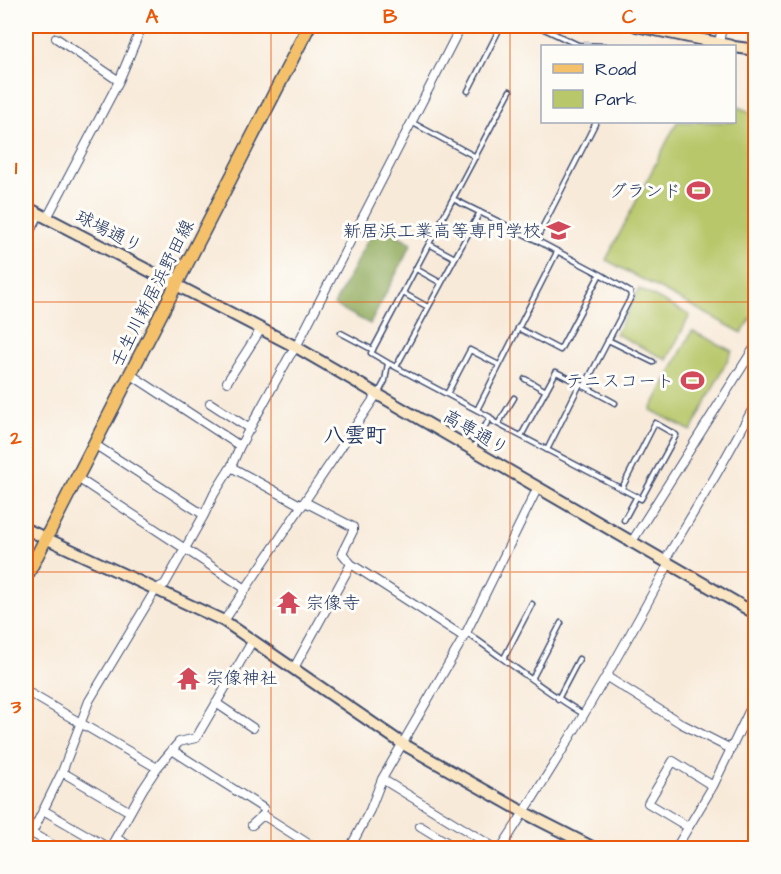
<svg xmlns="http://www.w3.org/2000/svg" width="781" height="874" viewBox="0 0 781 874" font-family="'Architects Daughter','Klee One',sans-serif">
	<rect width="100%" height="100%" fill="#fdfcf7"/>
	<filter id="ink" filterUnits="userSpaceOnUse"><feTurbulence type="fractalNoise" baseFrequency=".0167" numOctaves="2"/><feDisplacementMap in="SourceGraphic" scale="12" xChannelSelector="R" yChannelSelector="G"/><feConvolveMatrix kernelMatrix="1 2 1 2 8 2 1 2 1" color-interpolation-filters="sRGB"/></filter>
	<filter id="wash" filterUnits="userSpaceOnUse"><feTurbulence type="fractalNoise" baseFrequency=".008" numOctaves="4" result="noise"/><feDisplacementMap in="SourceGraphic" scale="24" xChannelSelector="R" yChannelSelector="G"/><feGaussianBlur stdDeviation="1.35" result="paint"/><feColorMatrix in="noise" values="0 0 0 0 0 0 0 0 0 0 0 0 0 0 0 0 0 1.4 0 .05"/><feComposite in="paint" operator="in"/></filter>
	<g filter="url(#wash)">
		<rect width="100%" height="100%" fill="#f8ead9"/>
		<path fill="#b8c76a" stroke="#6a7b64" stroke-width="1.5" d="M735 106 756 114 755 312 742 333 606 260 677 122H734Z
			M639 289 690 315 667 360 616 334Z
			M692 331 732 351 691 431 651 410Z"/>
		<path fill="#92ac5e" stroke="#566e5e" stroke-width="1.5" d="M376 224 412 243 370 324 334 305Z"/>
	</g>
	<g filter="url(#ink)">
		<g fill="none" stroke-linecap="round" stroke-linejoin="round">
			<defs>
				<path id="lane" d="M538 26 578 45 605 46
					M468 91 501 26
					M596 122 536 240 600 274
					M413 123 476 157
					M453 199 536 240
					M455 258 480 212
					M416 269 441 283
					M403 293 428 307
					M518 328 560 350 600 274 630 292 631 297 584 387
					M341 333 373 350
					M608 340 653 362
					M388 363 371 353 510 91
					M396 367 455 258 429 244
					M525 379 546 391
					M378 394 385 381 388 363 490 417 473 449
					M447 394 470 350 499 365
					M477 410 557 252
					M490 417 494 422 641 499 676 435 655 423 622 488
					M498 424 514 398
					M521 436 556 372 580 384
					M547 450 580 384 615 403
					M624 520 637 496
					M467 633C506 660 543 690 585 715
					M504 658 532 604
					M532 679 561 623
					M558 699 579 659"/>
				<path id="street" d="M56 38 119 81
					M719 44 722 26
					M47 218 119 81 142 26
					M26 239 39 214
					M130 374 240 446
					M227 382 261 329
					M210 403 250 429
					M94 444 204 515
					M231 467 302 506
					M76 477 246 589
					M305 502 353 527V531L342 553 351 564 464 637
					M631 543 756 345
					M224 621 377 394
					M294 668 351 564
					M607 677 682 724 731 749
					M26 691 157 768
					M216 703 253 728
					M172 750 263 808
					M62 772 130 812
					M382 779 495 848
					M43 810 109 848
					M252 825 263 815 315 848
					M420 826 456 848
					M688 827 648 803 673 761 713 786
					M26 830 58 848
					M32 833 62 772 89 701 156 589 165 584 204 515 214 494 231 467 240 446 289 357 296 347 461 26
					M116 838 133 848
					M110 848 143 789 157 768 179 742 196 738 253 640
					M350 848 370 810 382 779 464 637 538 487
					M501 848C561 756 616 662 668 565L667 557 716 475 756 403
					M676 848 713 786 756 697"/>
				<path id="secondary" d="M636 26 732 46
					M734 47 756 50
					M26 207 296 347 756 614
					M26 529 224 621 403 744 525 813 594 848"/>
				<path id="primary" d="M26 577 309 26"/>
			</defs>
			<use href="#lane" stroke="#3c4b70" stroke-width="7"/>
			<use href="#street" stroke="#3c4b70" stroke-width="10"/>
			<use href="#secondary" stroke="#3c4b70" stroke-width="14"/>
			<use href="#primary" stroke="#3c4b70" stroke-width="15"/>
			<use href="#lane" stroke="#fff" stroke-width="4"/>
			<use href="#street" stroke="#fff" stroke-width="8"/>
			<use href="#secondary" stroke="#fbe6c3" stroke-width="10"/>
			<use href="#primary" stroke="#f4c16a" stroke-width="12"/>
		</g>
	</g>
	<path fill="none" stroke="#e8590c" stroke-width="1.5" stroke-opacity="0.55" d="M271 26V848M510 26V848M26 302H756M26 572H756"/>
	<defs>
		<symbol id="stadium-bare" viewBox="-9 -9 18 18"><path d="M0-5a6.5 5 0 1 0 0 10a6.5 5 0 1 0 0-10ZM-3.5-1.8h7v3.6h-7Z" fill="#d1495b" stroke="#fdfcf7" stroke-width="2.5" paint-order="stroke"/></symbol>
		<symbol id="university-bare" viewBox="-9 -9 18 18"><path d="M0-5L7-2L0 1L-7-2ZM-4 1L0 2.5L4 1V4Q0 6-4 4Z" fill="#d1495b" stroke="#fdfcf7" stroke-width="2.5" paint-order="stroke"/></symbol>
		<symbol id="temple-bare" viewBox="-9 -9 18 18"><path d="M0-6L5-2H3V0L6.5 2.5H4V6H1.5V3h-3V6H-4V2.5H-6.5L-3 0V-2H-5Z" fill="#d1495b" stroke="#fdfcf7" stroke-width="2.5" paint-order="stroke"/></symbol>
	</defs>
	<g fill-rule="evenodd">
		<use href="#stadium-bare" x="682" y="174" width="33" height="33"/>
		<use href="#university-bare" x="542" y="214" width="33" height="33"/>
		<use href="#stadium-bare" x="676" y="364" width="33" height="33"/>
		<use href="#temple-bare" x="272" y="586" width="33" height="33"/>
		<use href="#temple-bare" x="172" y="662" width="33" height="33"/>
	</g>
	<g text-anchor="middle" stroke-width="6" stroke-linejoin="round" paint-order="stroke">
		<g font-size="18" fill="#1b2f5e" stroke="#fdfcf7" text-anchor="end">
			<text x="681" y="197">グランド</text>
			<text x="541" y="237">新居浜工業高等専門学校</text>
			<text x="674" y="387">テニスコート</text>
			<text x="306" y="609" text-anchor="start">宗像寺</text>
			<text x="206" y="684" text-anchor="start">宗像神社</text>
		</g>
		<g font-size="18" fill="#1b2f5e" stroke="#fdfcf7">
			<text transform="translate(109 231) rotate(27)" y="6">球場通り</text>
			<text transform="translate(152 293) rotate(-63)" y="6">壬生川新居浜野田線</text>
			<text transform="translate(476 432) rotate(30)" y="6">高専通り</text>
		</g>
		<g font-size="21" font-weight="bold" fill="#1b2f5e" stroke="#fdfcf7">
			<text x="355" y="442">八雲町</text>
		</g>
	</g>
	<rect width="781" height="874" fill="none" stroke="#fdfcf7" stroke-width="66"/>
	<rect x="541" y="45" width="195" height="78" fill="#fdfcf7" stroke="#a3aaba" stroke-width="1.5"/>
	<rect x="553" y="64" width="30" height="9" fill="#f4c16a" stroke="#a3aaba" stroke-width="1.5"/>
	<text x="595" y="75" font-size="18" fill="#1b2f5e">Road</text>
	<rect x="553" y="90" width="30" height="18" fill="#b8c76a" stroke="#a3aaba" stroke-width="1.5"/>
	<text x="595" y="105" font-size="18" fill="#1b2f5e">Park</text>
	<rect x="33" y="33" width="715" height="808" fill="none" stroke="#e8590c" stroke-width="2"/>
	<g font-size="20" text-anchor="middle" font-weight="bold" fill="#e8590c">
		<text x="152" y="23">A</text>
		<text x="390" y="23">B</text>
		<text x="629" y="23">C</text>
		<text x="16" y="174">1</text>
		<text x="16" y="444">2</text>
		<text x="16" y="713">3</text>
	</g>
</svg>
